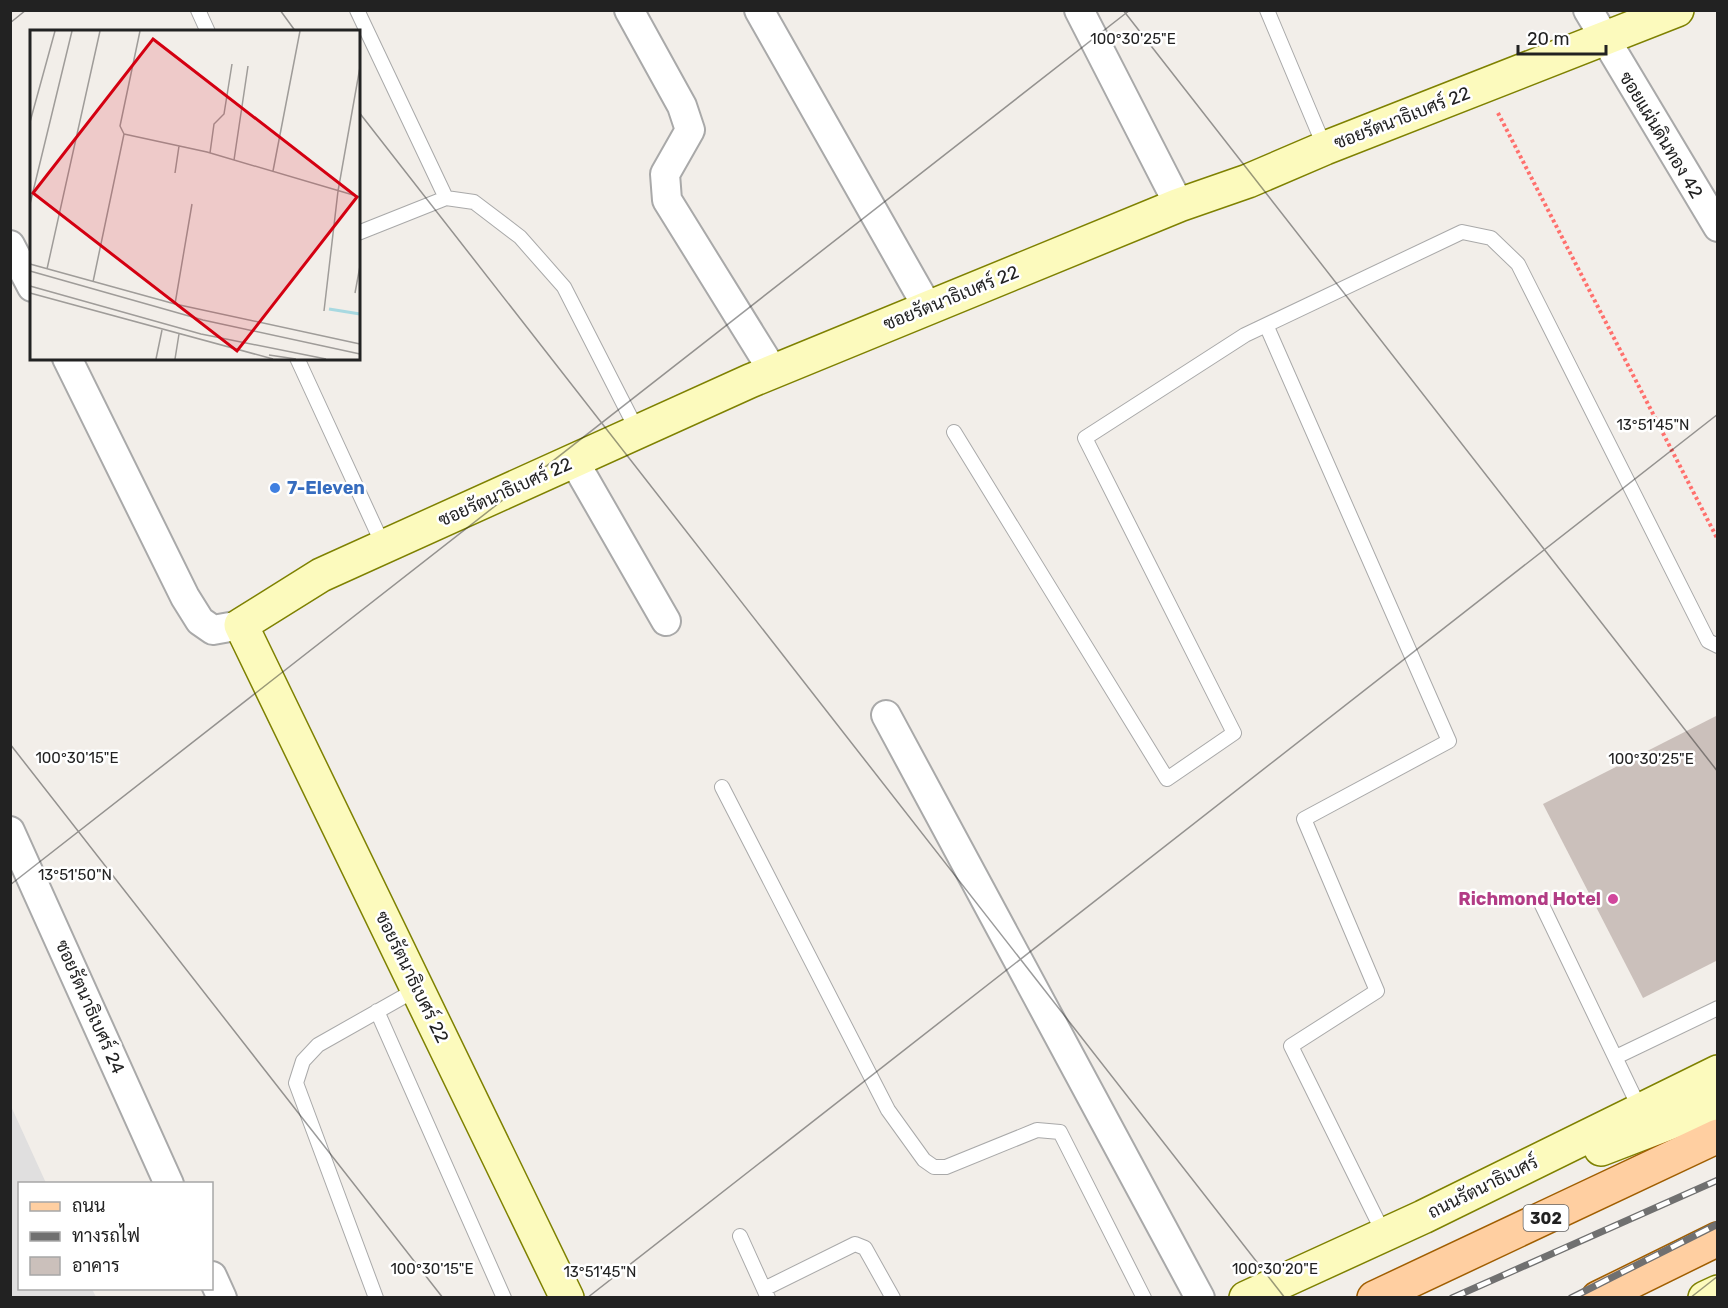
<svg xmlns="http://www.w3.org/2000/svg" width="1728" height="1308" viewBox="0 0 1728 1308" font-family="Rubik,Sarabun,sans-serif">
	<rect width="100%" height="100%" fill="#f2eee9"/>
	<path fill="#e0dfdf" d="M10 1104 46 1183 20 1184V1288L92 1289 96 1297H11Z"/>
	<path fill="#cbc0bb" d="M1718 715V960L1643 998 1543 804Z"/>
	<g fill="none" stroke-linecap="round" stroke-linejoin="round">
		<defs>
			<path id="lane" d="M198 10 208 32
				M357 10 446 198 474 202 520 237 564 287 638 432
				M1267 10 1325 148
				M358 233 446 198
				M1267 327 1449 741 1304 819 1377 991 1291 1046 1384 1234
				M297 358 384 547
				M954 432 1167 779 1234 733 1085 438 1245 335 1462 232 1491 238 1518 264 1708 641 1718 646
				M722 787 888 1110 924 1160 934 1167H946L1037 1130 1060 1132 1144 1298
				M1541 903 1640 1109
				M377 1011 504 1298
				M1616 1057 1718 1008
				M740 1236 768 1298
				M764 1289 855 1244 865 1248 893 1298
				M376 1298 296 1083 303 1061 318 1045 417 989"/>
			<path id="street" d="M629 10 682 106 690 130 665 174 667 200 773 371
				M759 10 928 308
				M1079 10 1179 205
				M1588 10 1718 227
				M10 245 32 287
				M67 358 185 597 200 621 213 630 241 625
				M574 461 666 621
				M886 715 1200 1298
				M10 831 169 1184
				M212 1276 222 1298"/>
			<path id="secondary" d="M1601 1149 1718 1104
				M567 1298 241 625 321 575 750 381 1179 205 1248 181 1325 148 1677 10
				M1246 1298 1423 1217 1718 1072
				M1705 1298 1718 1292"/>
			<path id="primary" d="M1374 1298 1718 1136
				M1598 1298 1718 1239"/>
		</defs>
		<use href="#lane" stroke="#a9a9a9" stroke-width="16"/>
		<use href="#street" stroke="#a9a9a9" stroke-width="32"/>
		<use href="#secondary" stroke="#7e8101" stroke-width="36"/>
		<use href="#primary" stroke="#a05e00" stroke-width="36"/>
		<path stroke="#ff706d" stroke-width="4" stroke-dasharray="3 3" stroke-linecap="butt" d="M1498 113 1718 540"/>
		<use href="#lane" stroke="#fff" stroke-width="14"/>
		<use href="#street" stroke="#fff" stroke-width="28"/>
		<use href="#secondary" stroke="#fcfabd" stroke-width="33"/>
		<use href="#primary" stroke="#ffcfa1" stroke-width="33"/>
		<defs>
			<path id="rail" d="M1452 1298 1718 1180
				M1571 1298 1718 1224"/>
		</defs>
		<use href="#rail" stroke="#707070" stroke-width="7"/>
		<use href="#rail" stroke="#fff" stroke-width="4.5" stroke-dasharray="14" stroke-linecap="butt"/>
	</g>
	<path fill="none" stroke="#222" stroke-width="1.5" stroke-opacity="0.45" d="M280 10 296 32M1123 10 1718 772M10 23 26 10M358 111 1285 1298M10 744 443 1298M10 885 1130 10M587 1298 1718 414M1690 1298 1718 1276"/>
	<circle fill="#3f7fe0" stroke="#fff" stroke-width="2" cx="275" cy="488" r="6"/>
	<circle fill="#d1479c" stroke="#fff" stroke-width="2" cx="1613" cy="899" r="6"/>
	<g text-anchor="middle" stroke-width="5" stroke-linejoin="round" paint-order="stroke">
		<rect fill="#fff" stroke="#646464" stroke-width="1.5" x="1523.5" y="1205" width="45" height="26" rx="4.5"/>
		<g font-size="16" font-weight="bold" fill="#222">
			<text x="1546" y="1224">302</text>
		</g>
		<g font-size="18" fill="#222" stroke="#fff">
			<text transform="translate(1402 118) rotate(-21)" y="6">ซอยรัตนาธิเบศร์ 22</text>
			<text transform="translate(1661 135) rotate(59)" y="6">ซอยแผ่นดินทอง 42</text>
			<text transform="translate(951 298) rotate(-22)" y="6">ซอยรัตนาธิเบศร์ 22</text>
			<text transform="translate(505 492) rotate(-24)" y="6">ซอยรัตนาธิเบศร์ 22</text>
			<text transform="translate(412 977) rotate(64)" y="6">ซอยรัตนาธิเบศร์ 22</text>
			<text transform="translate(90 1007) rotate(66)" y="6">ซอยรัตนาธิเบศร์ 24</text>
			<text transform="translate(1483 1187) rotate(-26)" y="6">ถนนรัตนาธิเบศร์</text>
		</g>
		<g font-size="18" font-weight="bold" fill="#366cbe" stroke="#fff" text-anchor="start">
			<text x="287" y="494">7-Eleven</text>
		</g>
		<g font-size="18" font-weight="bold" fill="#b23c85" stroke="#fff" text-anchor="end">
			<text x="1601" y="905">Richmond Hotel</text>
		</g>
	</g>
	<g transform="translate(30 30)">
		<rect width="330" height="330" fill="#f2eee9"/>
		<path fill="none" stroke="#a8d9e1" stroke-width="3" d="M299 279 330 284"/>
		<path fill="none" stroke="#9f9c99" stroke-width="1.5" d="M0 92 25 1M94 104 177 122 330 167M180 123 184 94 194 84 202 34M204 130 218 36M243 141 270 1M145 143 149 116M0 174 42 1M0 234 145 274 330 314M17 239 70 1M0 241 173 290 330 324M63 252 94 104 90 96 110 1M0 256 171 304 296 329M0 263 243 329M325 263 330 236M145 274 162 174M294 281 308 161 330 37M239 325 266 329M126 329 132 300M145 329 149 304"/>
		<path fill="#d40011" fill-opacity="0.15" stroke="#d40011" stroke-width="3" d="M123 9 327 167 207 321 3 163Z"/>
		<rect width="330" height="330" fill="none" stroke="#222" stroke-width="3"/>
	</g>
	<g font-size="15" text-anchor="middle" fill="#222" stroke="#fff" stroke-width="5" stroke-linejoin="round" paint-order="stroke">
		<text x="1133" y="44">100°30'25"E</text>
		<text x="1653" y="430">13°51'45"N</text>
		<text x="77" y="763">100°30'15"E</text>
		<text x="1651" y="764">100°30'25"E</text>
		<text x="75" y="880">13°51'50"N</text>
		<text x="432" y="1274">100°30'15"E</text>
		<text x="1275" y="1274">100°30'20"E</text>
		<text x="600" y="1277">13°51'45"N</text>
	</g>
	<rect width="1728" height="1308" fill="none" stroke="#222222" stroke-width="24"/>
	<rect x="18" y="1182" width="195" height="108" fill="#ffffff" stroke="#a7a7a7" stroke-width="1.5"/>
	<rect x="30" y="1202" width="30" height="9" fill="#ffcfa1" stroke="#a7a7a7" stroke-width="1.5"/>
	<text x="72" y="1212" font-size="18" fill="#222222">ถนน</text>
	<rect x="30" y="1232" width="30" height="9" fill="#707070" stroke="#a7a7a7" stroke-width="1.5"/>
	<text x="72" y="1242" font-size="18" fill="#222222">ทางรถไฟ</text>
	<rect x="30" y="1257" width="30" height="18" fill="#cbc0bb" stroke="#a7a7a7" stroke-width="1.5"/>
	<text x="72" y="1272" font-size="18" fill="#222222">อาคาร</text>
	<path d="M1518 45v9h88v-9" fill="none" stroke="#222222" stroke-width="3"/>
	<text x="1527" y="45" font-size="18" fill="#222222" stroke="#ffffff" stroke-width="4.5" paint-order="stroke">20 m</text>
</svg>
